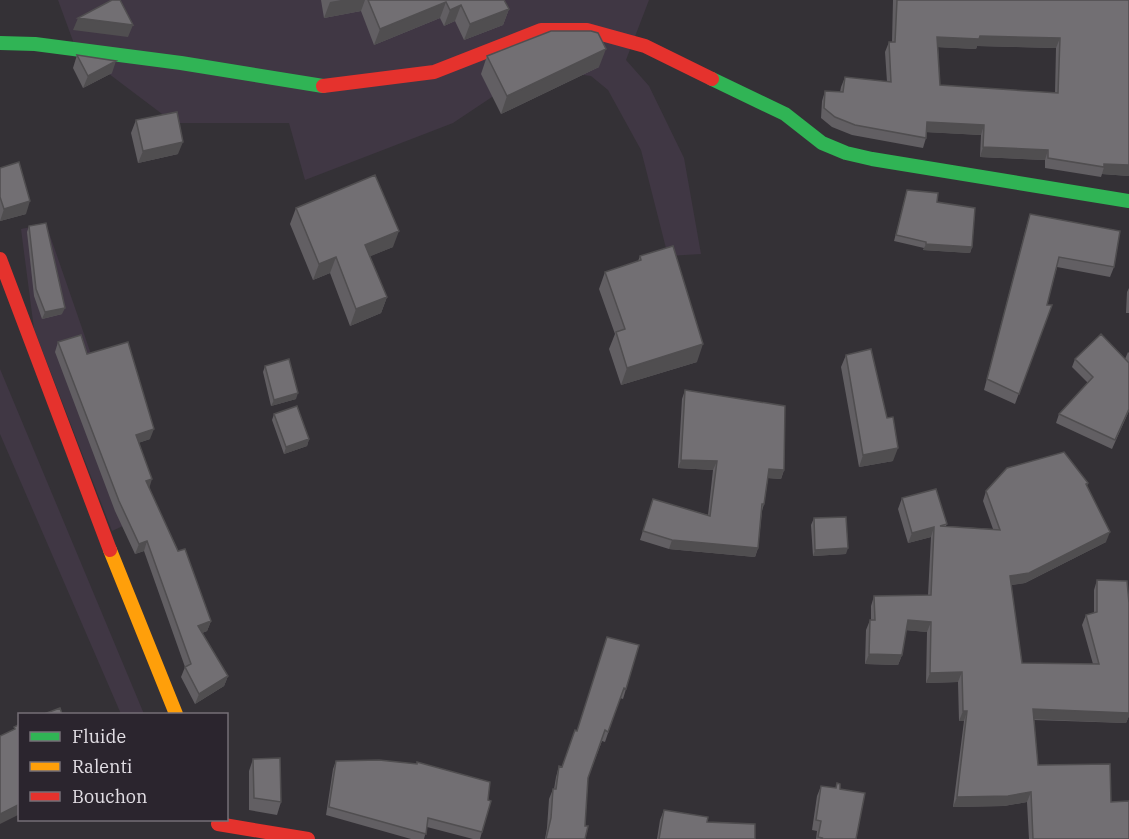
<svg xmlns="http://www.w3.org/2000/svg" width="1129" height="839" viewBox="0 0 1129 839" font-family="'IBM Plex Serif',serif">
	<rect width="100%" height="100%" fill="#343136"/>
	<path fill="#403744" d="M58 0H649L626 60 649 86 684 158 701 254 668 256 641 150 608 90 591 76 563 72 513 83 453 123 305 180 289 123H174L76 49Z
		M46 224 111 412 149 514 112 531 34 329 21 229Z
		M0 369 144 714H121L0 434Z"/>
	<g fill="none" stroke-linecap="round" stroke-linejoin="round">
		<path stroke="#30b455" stroke-width="14" d="M0 43 35 44 181 63 323 86
			M712 79 785 114 822 143 846 153 872 159 1129 201"/>
		<path stroke="#ff9f0a" stroke-width="14" d="M110 550 176 714"/>
		<path stroke="#e5322d" stroke-width="14" d="M323 86 434 72 541 30H587L645 46 712 79
			M0 259 110 550
			M218 824 308 839"/>
	</g>
	<path fill="#625f63" fill-rule="evenodd" d="M321 0H504L509 9 503 25 464 40 455 21 444 26 440 18 374 45 361 11 324 18Z
		M893 0H1129V176L1102 174 1101 177 1045 168V160L980 157 981 135 927 132 926 138 923 148 852 135 832 127 821 118 822 101 825 91 840 92 841 87 845 77 887 82 885 52 889 42H892ZM977 46 1056 48 1055 93 940 85 938 47 976 49Z
		M77 55 112 73 83 88 73 68Z
		M487 56 599 67 501 114 481 74Z
		M136 120 178 154 138 163 131 133Z
		M0 168 26 214 0 221Z
		M907 190 937 202 972 247 970 253 923 250 924 248 894 241Z
		M296 208 393 247 370 256 387 297 381 313 350 326 330 273 313 280 290 224Z
		M1030 214 1114 267 1110 277 1057 267 1047 305H1052L1015 404 984 390 1027 224Z
		M29 226 62 314 42 319 34 296 27 232Z
		M640 256 697 362 621 385 609 349 615 334 599 289 605 272 638 261Z
		M1129 288V313H1126L1127 292Z
		M58 342 87 354 150 439 138 443 149 488 211 621 207 631 202 633 228 676 224 686 195 704 181 677 185 667 144 551 135 554 115 511 55 352Z
		M1128 352 1129 353V411L1112 449 1056 423 1059 414 1088 383 1072 367 1075 359H1125Z
		M846 355 893 461 859 467 841 367Z
		M265 366 296 399 271 406 263 372Z
		M685 390 784 470 781 479 768 478 764 504 762 511 758 548 755 557 669 549 640 540 653 499 708 515 713 470 678 468 682 399Z
		M274 414 309 439 307 446 284 454 272 420Z
		M1088 483 1087 486 1106 542 1025 583 1011 585 1022 663 1093 664 1082 625 1086 615 1094 613V590L1097 580 1129 603V716L1126 723 1034 720 1038 765 1111 802 1129 839H1029L1027 802 1004 806 953 807 964 721H959L958 682 926 683 927 632 906 630 902 655 898 665 865 664 866 630 870 620H871V606L874 596 928 595 931 537 908 543 898 509 902 498 947 524 946 526 993 529 983 501 986 491Z
		M814 518 846 554 813 556 811 525Z
		M607 637 626 689 623 699 620 698 605 742 602 741 588 778 585 826V839H545L547 828 549 799 553 789H554L556 777 559 766 562 767 577 731Z
		M253 759 281 802 277 815 249 810V771Z
		M336 761 482 832 480 839H473L427 827 424 839H411L326 815 333 769Z
		M821 786 840 789 856 839H816L817 831 812 830 817 796Z
		M664 810 707 822 755 839H657L660 820Z"/>
	<path fill="#504e50" d="M341 0H365L361 11 324 18 330 2Z
		M446 2 440 18 374 45 380 29Z
		M461 5 455 21 444 26 450 10Z
		M509 9 503 25 464 40 470 24Z
		M78 18 133 25 128 37 73 30Z
		M980 36 1060 38 1056 48 977 46 976 49 934 47 937 37Z
		M606 49 599 67 501 114 507 96Z
		M116 61 112 73 83 88 88 76Z
		M927 122 984 125 981 135 923 132Z
		M183 142 178 154 138 163 143 151Z
		M983 147 1048 150 1045 160 980 157Z
		M1104 164 1129 165V176L1102 174 1104 167Z
		M30 201 26 214 0 221 4 209Z
		M399 231 393 247 359 261 365 245Z
		M926 244 972 247 970 253 923 250Z
		M336 257 330 273 313 280 319 264Z
		M387 297 381 313 350 326 356 309Z
		M65 308 62 314 42 319 45 312Z
		M703 344 697 362 621 385 627 368Z
		M298 393 296 399 271 406 274 400Z
		M154 429 150 439 132 445 136 435Z
		M309 439 307 446 284 454 286 447Z
		M898 448 893 461 859 467 863 455Z
		M681 460 717 461 713 470 678 468Z
		M769 469 784 470 781 479 766 478Z
		M152 479 149 489 146 481Z
		M934 527 931 537 908 543 912 533Z
		M1110 532 1106 542 1025 583 1006 586 1010 576Z
		M672 540 758 548 755 557 669 549Z
		M147 541 144 551 135 554 139 544Z
		M848 548 846 554 813 556 815 550Z
		M908 620 931 622 927 632 904 630Z
		M211 621 207 631 195 636 198 626Z
		M869 654 902 655 898 665 865 664Z
		M962 672 958 682 926 683 930 673Z
		M228 676 224 686 195 704 199 694Z
		M1033 709 1129 713V716L1126 723 1030 719Z
		M963 711H967L964 721H959Z
		M1031 792 1027 802 1004 806 953 807 957 797Z
		M20 804V814L0 824V814Z"/>
	<path fill="#726f73" stroke="#504e50" stroke-width="1.5" fill-rule="evenodd" d="M112 0H120L133 25 78 18Z
		M368 0H504L509 9 470 24 461 5 450 10 446 2 380 29Z
		M897 0H1129V165L1104 164V167L1048 158V150L983 147 984 125 927 122 926 138 855 125 835 117 824 108 825 91 843 92 845 77 891 82 889 42H895ZM980 36 1060 38 1058 93 940 85 937 37 979 39Z
		M551 31H591L598 33 606 49 507 96 487 56Z
		M77 55 116 61 88 76Z
		M177 112 183 142 143 151 136 120Z
		M19 162 30 201 4 209 0 197V168Z
		M375 175 399 231 365 245 387 297 356 309 336 257 319 264 296 208Z
		M907 190 938 193 937 202 975 208 972 247 926 244V242L896 235Z
		M1030 214 1120 231 1114 267 1059 257 1047 305H1052L1019 394 987 379Z
		M46 223 65 308 45 312 36 289 29 226Z
		M673 246 703 344 627 368 616 332 625 329 605 272 641 260 640 256Z
		M1101 334 1129 363V409L1115 440 1059 414 1093 377 1075 359Z
		M81 335 87 354 128 342 154 429 136 435 152 479 146 481 178 551 185 549 211 621 198 626 228 676 199 694 185 667 191 664 147 541 139 544 119 501 58 342Z
		M871 349 887 418 893 417 898 448 863 455 846 355Z
		M289 359 298 393 274 400 265 366Z
		M685 390 785 406 784 470 769 469 764 504H762L758 548 672 540 643 531 653 499 710 516 717 461 681 460Z
		M297 406 309 439 286 447 274 414Z
		M1064 452 1088 483 1086 484 1110 532 1029 573 1010 576 1022 663 1099 664 1086 615 1097 612V580L1127 581 1129 603V713L1033 709 1038 765 1110 764 1111 802 1129 801V839H1033L1031 792 1008 796 957 797 967 711H963L962 672 930 673 931 622 908 620 902 655 869 654 870 620H875L874 596 931 595 934 527 912 533 902 498 936 489 947 524 940 526 1000 530 986 491 1007 468Z
		M846 517 848 548 815 550 814 518Z
		M607 637 639 645 626 689 624 688 608 732 605 730 588 778 585 826H588L585 839H546L551 818 553 789H556L559 766 562 767 575 730 577 731Z
		M60 708 62 714H44Z
		M20 724V804L0 814V736L15 729 14 727Z
		M280 758 281 802 254 798 253 759Z
		M379 760 417 764V762L490 782 488 800 491 801 482 832 428 818 426 834 329 807 336 761Z
		M837 783 840 784V789L865 793 856 839H821L822 838 818 837 821 821 816 820 821 786 836 788Z
		M664 810 708 817 707 822 755 824V839H659Z"/>
	<rect x="18" y="713" width="210" height="108" fill="#2b252e" stroke="#756f77" stroke-width="1.5"/>
	<rect x="30" y="732" width="30" height="9" fill="#30b455" stroke="#756f77" stroke-width="1.5"/>
	<text x="72" y="743" font-size="18" fill="#e3dfe5">Fluide</text>
	<rect x="30" y="762" width="30" height="9" fill="#ff9f0a" stroke="#756f77" stroke-width="1.5"/>
	<text x="72" y="773" font-size="18" fill="#e3dfe5">Ralenti</text>
	<rect x="30" y="792" width="30" height="9" fill="#e5322d" stroke="#756f77" stroke-width="1.5"/>
	<text x="72" y="803" font-size="18" fill="#e3dfe5">Bouchon</text>
</svg>
